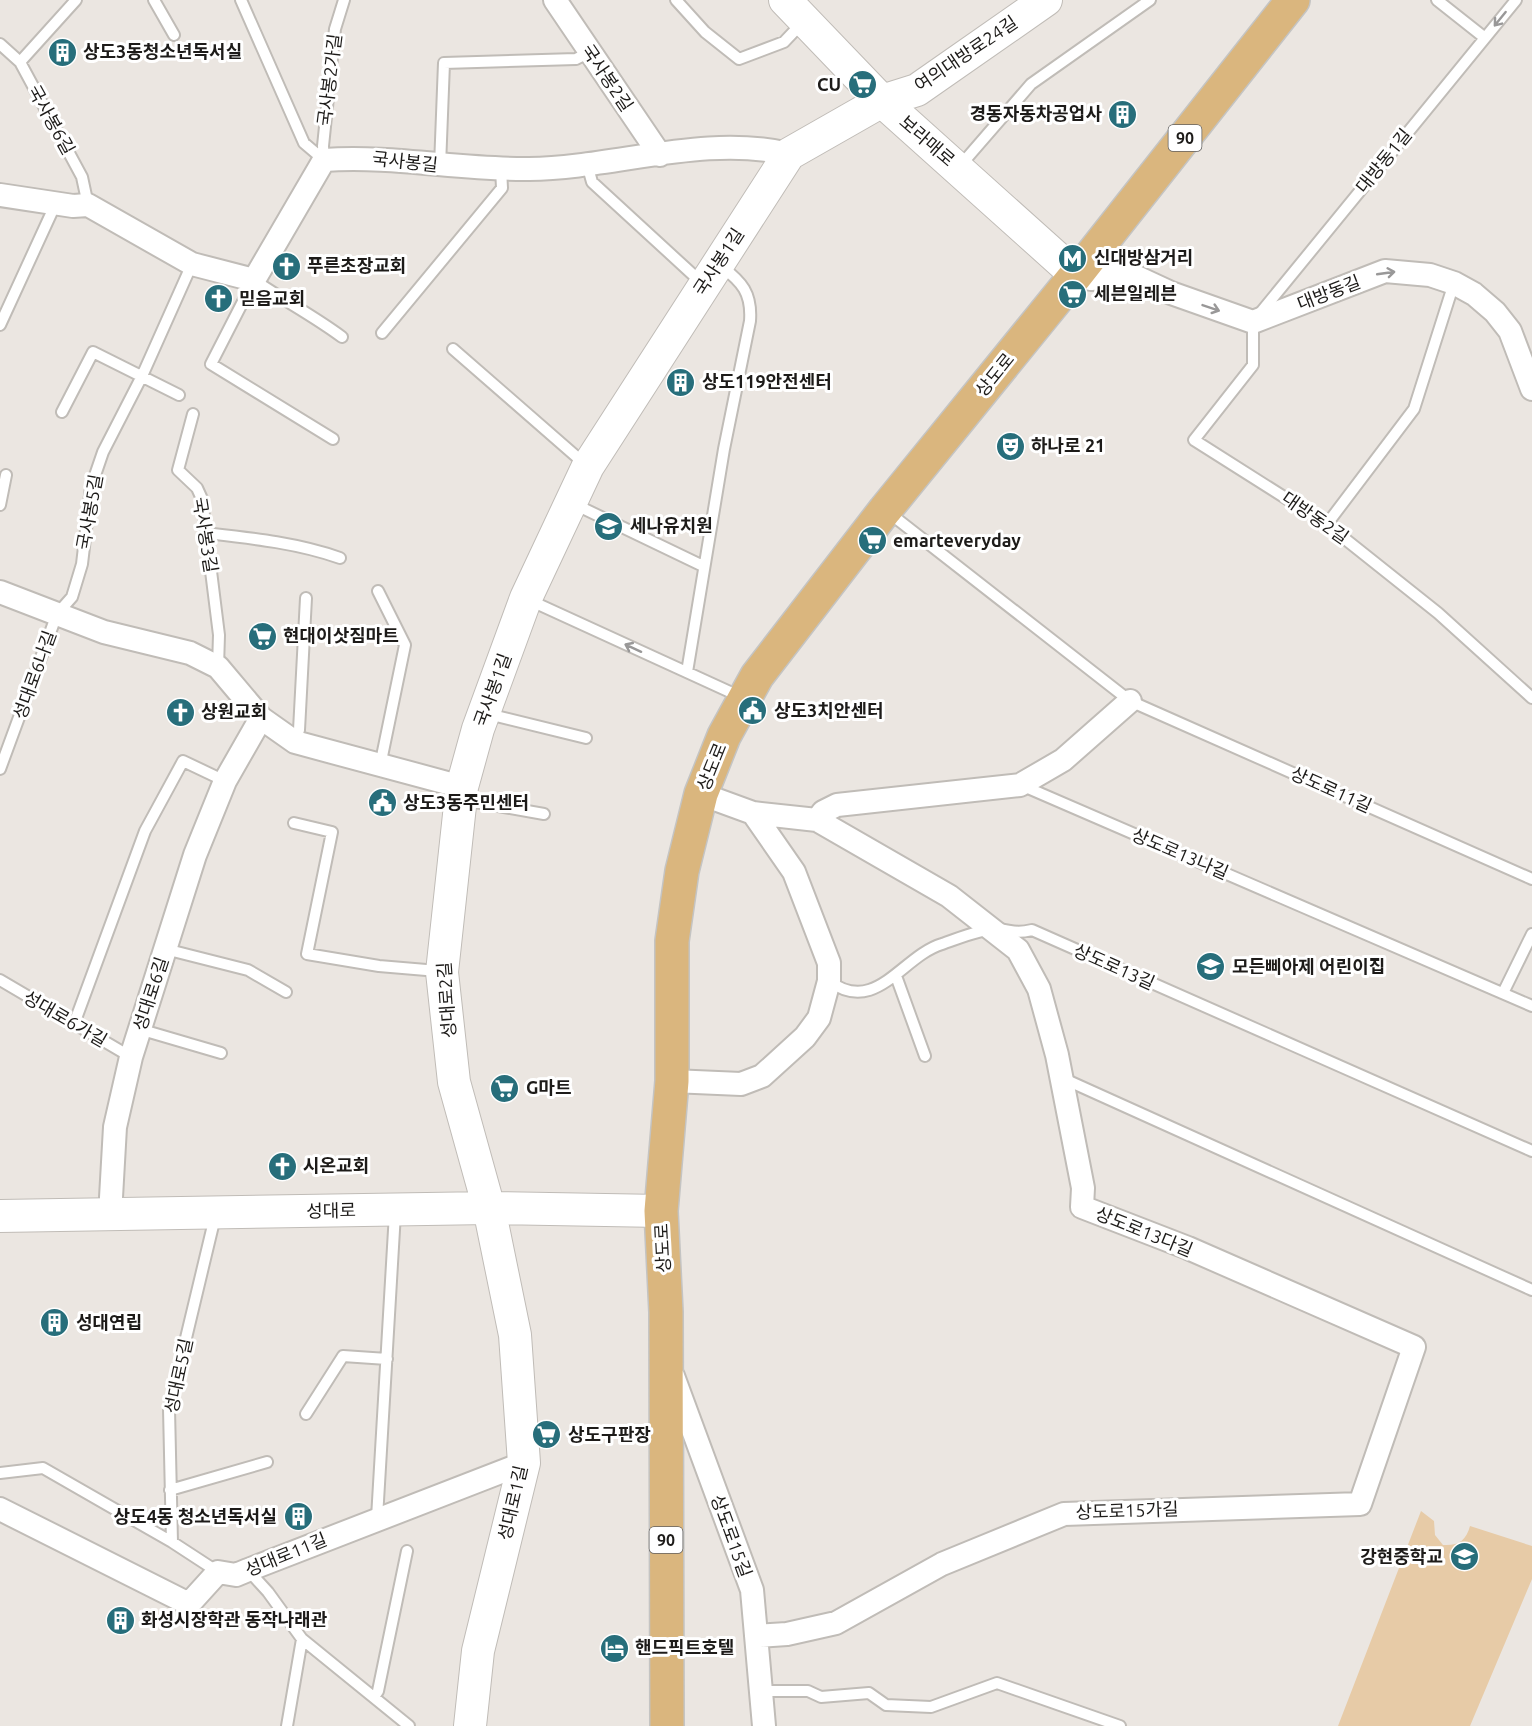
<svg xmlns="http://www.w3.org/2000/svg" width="1532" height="1726" viewBox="0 0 1532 1726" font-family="Ubuntu,'Noto Sans KR',sans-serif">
	<rect width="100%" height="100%" fill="#ebe6e1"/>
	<path fill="#e7cba7" d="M1421 1511 1434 1521 1435 1535 1443 1545C1458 1546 1466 1541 1470 1526L1532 1546V1579L1470 1726H1338Z"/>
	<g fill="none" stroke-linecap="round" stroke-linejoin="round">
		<defs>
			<path id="lane" d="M154 0 174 35
				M241 0 304 143 324 160
				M676 0 705 32 739 59 784 42 802 23
				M1437 0 1485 38
				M1516 0 1253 322V365L1194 440 1325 523 1438 613 1532 698
				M0 44 20 62 82 177 88 205
				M20 62 76 0
				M324 160 323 146 335 29 344 0
				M587 164 592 182 702 283
				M440 166 444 63 576 59 590 52
				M960 166 1031 84 1150 0
				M0 325 56 203
				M382 333 502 188 501 169
				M453 349 586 465
				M62 412 93 352 179 395
				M193 414 178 470 197 488 202 499 219 635 218 667
				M333 439 211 364 254 280C283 300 314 316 342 337
				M574 504 703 566
				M0 505 6 475
				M888 512 1130 701 1532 879
				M1327 524 1414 409 1454 283
				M206 533C250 538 298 543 340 558
				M378 591 405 645 380 766
				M529 600 741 697
				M687 672 724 449 750 321C752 293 742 282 721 266
				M488 714 586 738
				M295 742 299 730 306 598
				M0 769 57 614 72 597 82 564 91 487 103 452 142 376 192 264
				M1021 785 1532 1006
				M464 800 544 814
				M294 823 332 832 307 954 379 966 438 971
				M165 949 248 970 286 992
				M896 976 925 1056
				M0 980 131 1057
				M829 981C876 1016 902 956 942 944 957 939 980 929 996 929 1012 930 1014 934 1032 930L1532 1151
				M1503 993 1532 934
				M74 1024 145 831 183 761 225 781
				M139 1029 221 1053
				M1062 1078 1532 1290
				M306 1414 343 1356 387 1359
				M0 1473 43 1468 172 1542 218 1572
				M170 1490 267 1462
				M377 1518 395 1213
				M172 1542 169 1409 215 1217
				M248 1570 268 1592 302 1639 409 1726
				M761 1691H808L821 1697 869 1693 886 1705 931 1707 997 1683 1120 1726
				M374 1697 378 1691 407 1551
				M287 1726 302 1639"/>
			<path id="street" d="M555 0 660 155
				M0 195 73 206 88 205 192 264 254 280 324 160C392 155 461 170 529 169 615 168 704 134 789 154
				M1076 275 1091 279 1130 274 1171 293 1253 322 1385 271 1430 275 1454 283 1474 294 1495 312 1510 331 1532 389
				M0 592 104 632 190 653 218 667 261 718 295 742 462 787
				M701 794 753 813 817 820 949 896 1018 950 1039 989 1057 1055 1083 1188 1082 1207 1188 1248 1414 1347 1360 1504 1064 1514 942 1564 836 1623 787 1634 756 1636
				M817 820 823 812 837 805 1020 785 1063 760 1130 701
				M672 1081 741 1084 762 1076 805 1037 819 1018 829 981V963L794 872 753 813
				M110 1215 115 1127 131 1057 195 855 225 781 261 718
				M673 1376 752 1590 764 1726
				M0 1509 189 1604 218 1572 236 1575 248 1570 524 1463"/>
			<path id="secondary" d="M785 0 882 101 1076 275
				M0 1216 489 1208 661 1211
				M470 1726 478 1651 524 1463 515 1335 489 1208 454 1082 442 972 462 787 478 729 526 598 588 466 789 154 882 101 917 90 1046 0"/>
			<path id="primary" d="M667 1726 666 1312 661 1211 672 1081V941L682 871 701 794 724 736 757 676 885 510 1076 275 1293 0"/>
		</defs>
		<use href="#lane" stroke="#c0bcb7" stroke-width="14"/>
		<use href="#street" stroke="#c0bcb7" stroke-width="26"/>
		<use href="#secondary" stroke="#c0bcb7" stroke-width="34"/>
		<use href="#primary" stroke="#c4c4c3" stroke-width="36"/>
		<use href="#lane" stroke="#fff" stroke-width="10"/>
		<use href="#street" stroke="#fff" stroke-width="22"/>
		<use href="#secondary" stroke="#fff" stroke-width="32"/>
		<use href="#primary" stroke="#dab67e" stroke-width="33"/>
	</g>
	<defs><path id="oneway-shaft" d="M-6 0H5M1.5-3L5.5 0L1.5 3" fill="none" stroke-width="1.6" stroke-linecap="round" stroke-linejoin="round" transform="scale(1.5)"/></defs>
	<g stroke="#999898">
		<use href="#oneway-shaft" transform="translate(1500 19) rotate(129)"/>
		<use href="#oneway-shaft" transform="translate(1386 273) rotate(-8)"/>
		<use href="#oneway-shaft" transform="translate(1211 308) rotate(19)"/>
		<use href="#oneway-shaft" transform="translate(633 648) rotate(-155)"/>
	</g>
	<defs>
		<symbol id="building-disc" viewBox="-11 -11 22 22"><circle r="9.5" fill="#276e7b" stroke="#fff"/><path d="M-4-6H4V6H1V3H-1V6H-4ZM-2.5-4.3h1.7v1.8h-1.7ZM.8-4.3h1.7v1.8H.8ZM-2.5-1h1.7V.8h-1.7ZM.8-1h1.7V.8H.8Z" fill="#fff"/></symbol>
		<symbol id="supermarket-disc" viewBox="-11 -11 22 22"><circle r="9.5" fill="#276e7b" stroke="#fff"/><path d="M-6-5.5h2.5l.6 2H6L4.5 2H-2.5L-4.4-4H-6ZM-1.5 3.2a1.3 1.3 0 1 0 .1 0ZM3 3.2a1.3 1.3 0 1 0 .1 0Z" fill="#fff"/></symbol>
		<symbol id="metro-disc" viewBox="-11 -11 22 22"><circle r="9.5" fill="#276e7b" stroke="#fff"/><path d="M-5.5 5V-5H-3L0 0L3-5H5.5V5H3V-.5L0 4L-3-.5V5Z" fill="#fff"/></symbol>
		<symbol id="church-disc" viewBox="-11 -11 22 22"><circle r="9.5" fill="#276e7b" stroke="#fff"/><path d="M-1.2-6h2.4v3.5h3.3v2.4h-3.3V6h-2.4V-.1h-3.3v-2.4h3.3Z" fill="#fff"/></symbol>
		<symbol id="theatre-disc" viewBox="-11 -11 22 22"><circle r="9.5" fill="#276e7b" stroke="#fff"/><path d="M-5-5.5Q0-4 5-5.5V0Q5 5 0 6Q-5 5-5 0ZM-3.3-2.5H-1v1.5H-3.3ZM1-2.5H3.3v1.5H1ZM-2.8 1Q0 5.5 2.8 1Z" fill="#fff"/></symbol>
		<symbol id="school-disc" viewBox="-11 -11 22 22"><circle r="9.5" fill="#276e7b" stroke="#fff"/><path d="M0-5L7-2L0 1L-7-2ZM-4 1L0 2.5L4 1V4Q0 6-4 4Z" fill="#fff"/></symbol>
		<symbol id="civic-disc" viewBox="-11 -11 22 22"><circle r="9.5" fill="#276e7b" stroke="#fff"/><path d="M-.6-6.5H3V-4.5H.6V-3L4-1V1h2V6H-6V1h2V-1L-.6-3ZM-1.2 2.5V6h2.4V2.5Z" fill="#fff"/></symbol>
		<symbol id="hotel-disc" viewBox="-11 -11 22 22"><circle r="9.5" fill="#276e7b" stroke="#fff"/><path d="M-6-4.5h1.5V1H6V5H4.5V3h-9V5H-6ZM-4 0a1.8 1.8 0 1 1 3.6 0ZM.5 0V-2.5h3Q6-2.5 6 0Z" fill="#fff"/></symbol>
	</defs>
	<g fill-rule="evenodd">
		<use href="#building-disc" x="46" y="36" width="33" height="33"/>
		<use href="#supermarket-disc" x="846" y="68" width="33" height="33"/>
		<use href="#building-disc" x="1106" y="98" width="33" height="33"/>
		<use href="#metro-disc" x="1056" y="242" width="33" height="33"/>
		<use href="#church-disc" x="270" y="250" width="33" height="33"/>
		<use href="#supermarket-disc" x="1056" y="278" width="33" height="33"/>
		<use href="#church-disc" x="202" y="282" width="33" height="33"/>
		<use href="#building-disc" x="664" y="366" width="33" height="33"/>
		<use href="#theatre-disc" x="994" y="430" width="33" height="33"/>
		<use href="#school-disc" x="592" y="510" width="33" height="33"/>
		<use href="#supermarket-disc" x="856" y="524" width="33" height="33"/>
		<use href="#supermarket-disc" x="246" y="620" width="33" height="33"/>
		<use href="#civic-disc" x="736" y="694" width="33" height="33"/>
		<use href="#church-disc" x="164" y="696" width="33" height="33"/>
		<use href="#civic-disc" x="366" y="786" width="33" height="33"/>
		<use href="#school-disc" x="1194" y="950" width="33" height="33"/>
		<use href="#supermarket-disc" x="488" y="1072" width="33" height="33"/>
		<use href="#church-disc" x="266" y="1150" width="33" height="33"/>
		<use href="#building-disc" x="38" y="1306" width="33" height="33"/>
		<use href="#supermarket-disc" x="530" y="1418" width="33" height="33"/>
		<use href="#building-disc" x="282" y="1500" width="33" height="33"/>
		<use href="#school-disc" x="1448" y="1540" width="33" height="33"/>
		<use href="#building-disc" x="104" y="1604" width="33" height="33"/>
		<use href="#hotel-disc" x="598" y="1632" width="33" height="33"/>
	</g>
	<g text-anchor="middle" stroke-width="6" stroke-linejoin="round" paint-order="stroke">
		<g fill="#fff" stroke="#615f5e" stroke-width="1.5">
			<rect x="1168.5" y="125" width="33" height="26" rx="4.5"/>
			<rect x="649.5" y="1527" width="33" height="26" rx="4.5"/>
		</g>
		<g font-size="16" font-weight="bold" fill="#1d1b19">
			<text x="1185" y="144">90</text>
			<text x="666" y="1546">90</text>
		</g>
		<g font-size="18" font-weight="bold" fill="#1d1b19" stroke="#fff" text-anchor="start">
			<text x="83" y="58">상도3동청소년독서실</text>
			<text x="841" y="91" text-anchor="end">CU</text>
			<text x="1102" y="120" text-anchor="end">경동자동차공업사</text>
			<text x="1094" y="264">신대방삼거리</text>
			<text x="307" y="272">푸른초장교회</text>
			<text x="1094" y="300">세븐일레븐</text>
			<text x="239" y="305">믿음교회</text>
			<text x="702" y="388">상도119안전센터</text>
			<text x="1031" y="452">하나로 21</text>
			<text x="630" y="532">세나유치원</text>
			<text x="893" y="547">emarteveryday</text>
			<text x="283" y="642">현대이삿짐마트</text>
			<text x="774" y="717">상도3치안센터</text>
			<text x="201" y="718">상원교회</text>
			<text x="403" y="809">상도3동주민센터</text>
			<text x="1232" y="973">모든삐아제 어린이집</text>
			<text x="526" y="1094">G마트</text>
			<text x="303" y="1172">시온교회</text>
			<text x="76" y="1329">성대연립</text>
			<text x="568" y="1441">상도구판장</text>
			<text x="277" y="1523" text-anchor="end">상도4동 청소년독서실</text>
			<text x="1443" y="1563" text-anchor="end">강현중학교</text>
			<text x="141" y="1626">화성시장학관 동작나래관</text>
			<text x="635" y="1654">핸드픽트호텔</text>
		</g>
		<g font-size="18" fill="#1d1b19" stroke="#fff">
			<text transform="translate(966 54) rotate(-34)" y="6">여의대방로24길</text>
			<text transform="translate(607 78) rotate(56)" y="6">국사봉2길</text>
			<text transform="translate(330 80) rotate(-83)" y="6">국사봉2가길</text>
			<text transform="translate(51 120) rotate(61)" y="6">국사봉6길</text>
			<text transform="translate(927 141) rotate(41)" y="6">보라매로</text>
			<text transform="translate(1384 161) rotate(-51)" y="6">대방동1길</text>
			<text transform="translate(405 162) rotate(6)" y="6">국사봉길</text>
			<text transform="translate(719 262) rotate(-57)" y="6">국사봉1길</text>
			<text transform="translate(1329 293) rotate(-21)" y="6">대방동길</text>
			<text transform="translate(995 375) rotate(-51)" y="6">상도로</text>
			<text transform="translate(90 512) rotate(-80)" y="6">국사봉5길</text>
			<text transform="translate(1315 518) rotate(35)" y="6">대방동2길</text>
			<text transform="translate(205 535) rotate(81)" y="6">국사봉3길</text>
			<text transform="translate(35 675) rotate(-70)" y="6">성대로6나길</text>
			<text transform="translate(493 690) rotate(-70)" y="6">국사봉1길</text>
			<text transform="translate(712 767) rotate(-68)" y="6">상도로</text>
			<text transform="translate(1331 790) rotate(24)" y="6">상도로11길</text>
			<text transform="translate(1180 854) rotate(23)" y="6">상도로13나길</text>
			<text transform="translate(1114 967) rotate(24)" y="6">상도로13길</text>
			<text transform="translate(151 994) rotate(-72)" y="6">성대로6길</text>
			<text transform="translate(447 1000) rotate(-94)" y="6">성대로2길</text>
			<text transform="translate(65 1019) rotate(30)" y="6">성대로6가길</text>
			<text transform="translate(331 1211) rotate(-1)" y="6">성대로</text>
			<text transform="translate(1144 1232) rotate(22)" y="6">상도로13다길</text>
			<text transform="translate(663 1248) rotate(-93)" y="6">상도로</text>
			<text transform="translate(179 1376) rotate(-78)" y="6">성대로5길</text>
			<text transform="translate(513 1503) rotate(-77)" y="6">성대로1길</text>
			<text transform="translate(1127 1511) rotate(-2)" y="6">상도로15가길</text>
			<text transform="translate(731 1536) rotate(70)" y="6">상도로15길</text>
			<text transform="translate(286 1555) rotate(-22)" y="6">성대로11길</text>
		</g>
	</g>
</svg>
